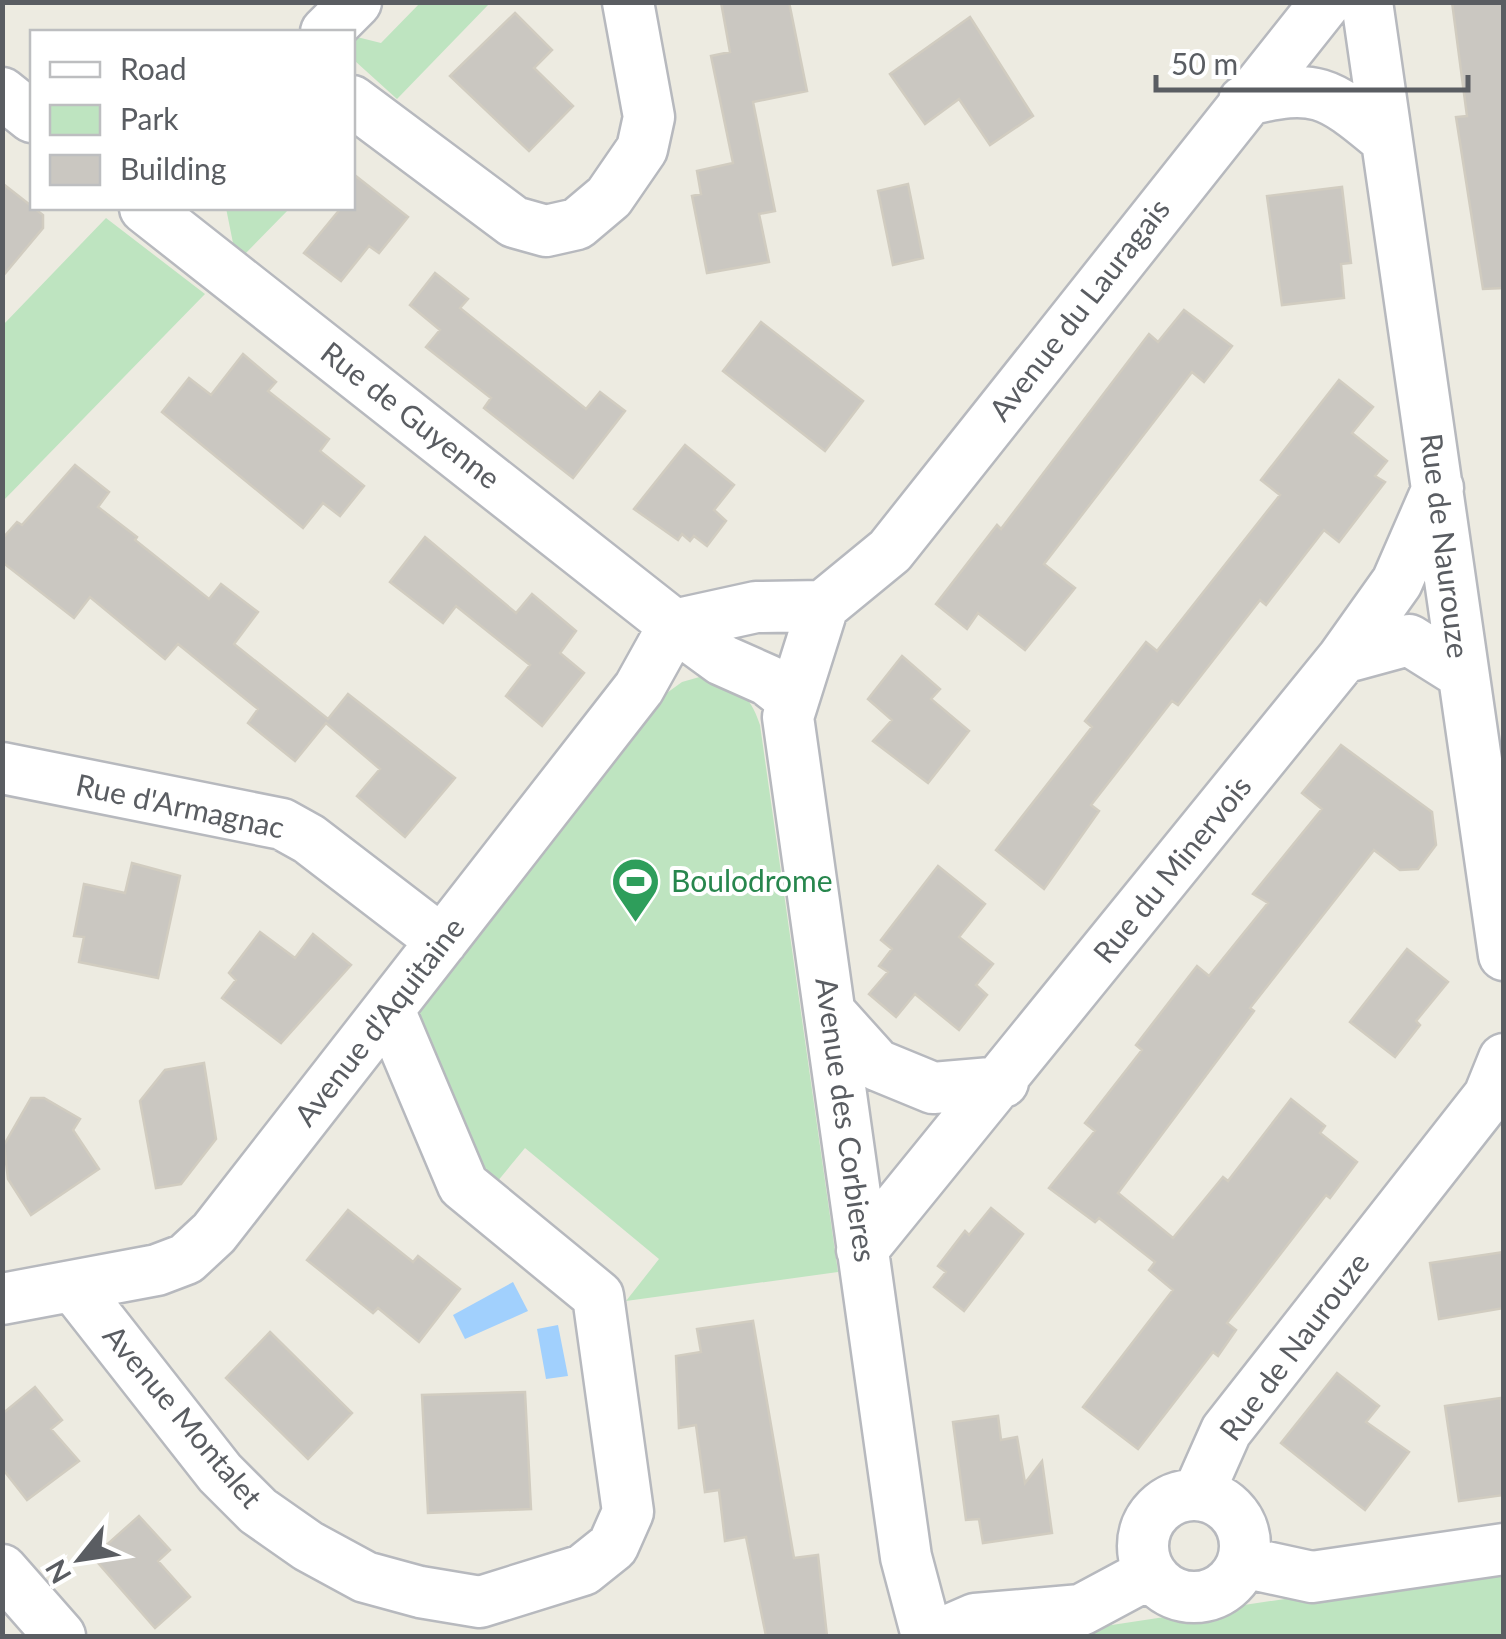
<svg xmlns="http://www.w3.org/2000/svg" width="1506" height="1639" viewBox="0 0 1506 1639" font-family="Lato,sans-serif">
	<rect width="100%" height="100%" fill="#edebe1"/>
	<path fill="#bee4c0" d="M420 3H490L397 99 355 61 353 43 357 37 381 43Z
		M226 208H290L245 254 233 243Z
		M106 218 205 294 3 501V325Z
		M703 676C735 686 749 691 760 725L838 1272 626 1301 659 1259 525 1148 492 1188 417 1026 420 1004 664 695 682 682Z
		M1503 1566V1636H1039Z"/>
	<path fill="#a1d0fd" d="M513 1282 528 1311 465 1339 453 1315Z
		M558 1325 568 1376 546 1379 537 1329Z"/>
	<path fill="#cac7c1" stroke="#d1ccc0" stroke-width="2.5" d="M721 2H789L807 91 753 102 775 211 759 214 769 262 707 273 692 196 701 194 697 171 733 163 711 56 730 52Z
		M1452 2H1504V288L1483 289 1456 117 1467 116Z
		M515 13 552 50 534 68 573 106 529 151 450 76Z
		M970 17 1033 116 990 145 959 99 925 124 890 74Z
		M352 173 408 217 379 253 369 246 341 281 304 253 341 208H352Z
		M2 183 43 215V228L2 277Z
		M908 184 923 258 893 265 878 191Z
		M1342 187 1351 263 1341 264 1344 298 1282 305 1267 196Z
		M435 273 468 299 460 308 586 409 600 392 625 411 573 478 484 408 491 398 426 347 440 330 410 305Z
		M1184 310 1232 346 1204 382 1192 372 1044 564 1075 588 1025 650 978 613 967 629 936 604 997 525 1001 529 1149 334 1158 342Z
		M761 322 863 401 825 451 723 371Z
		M243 354 276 382 268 391 329 439 320 451 364 486 340 516 323 503 303 528 162 412 189 378 211 395Z
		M1339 380 1373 407 1352 433 1387 461 1375 476 1385 482 1339 542 1324 530 1266 605 1260 600 1178 705 1172 701 1091 805 1099 811 1044 889 996 850 1092 727 1085 721 1146 642 1157 651 1280 495 1261 480Z
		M685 445 734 485 714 510 726 521 707 546 694 536 690 541 682 534 678 540 634 509Z
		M75 465 109 492 98 507 137 537 135 540 209 599 221 584 258 612 234 644 328 719 348 694 455 778 405 837 357 796 380 769 326 723 295 761 248 723 258 709 178 644 165 659 90 597 74 618 2 562V539L17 522 22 525Z
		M425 537 516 613 532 594 576 631 560 653 584 673 542 726 506 696 530 665 456 606 443 623 390 582Z
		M902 656 940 689 931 699 969 731 928 783 873 741 892 720 868 699Z
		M1341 745 1432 812 1436 845 1418 869 1400 870 1374 850 1250 1008 1254 1011 1118 1193 1173 1238 1223 1177 1228 1181 1291 1099 1325 1126 1320 1133 1357 1162 1330 1198 1326 1195 1227 1323 1236 1330 1218 1356 1213 1352 1138 1449 1083 1407 1173 1290 1149 1270 1155 1262 1099 1218 1095 1222 1049 1188 1095 1131 1085 1123 1142 1050 1136 1045 1197 966 1209 976 1268 903 1253 894 1322 809 1302 793Z
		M132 863 180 876 158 978 79 962 84 937 74 936 84 884 125 893Z
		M938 866 985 904 959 937 993 964 976 985 987 995 959 1030 915 994 896 1017 869 994 888 972 879 966 892 949 881 940Z
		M260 932 295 958 313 934 351 965 281 1043 222 998 236 980 229 973Z
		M1407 949 1448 982 1416 1021 1420 1025 1395 1057 1350 1022Z
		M204 1063 216 1139 181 1184 156 1188 140 1101 165 1070Z
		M31 1098H44L80 1119 73 1130 99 1169 31 1215 8 1179 4 1145Z
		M991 1208 1023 1234 964 1311 934 1287 946 1272 938 1266 965 1231 969 1235Z
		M348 1210 413 1262 418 1256 460 1289 419 1342 378 1308 373 1313 307 1260Z
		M1504 1252V1308L1439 1319 1430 1263Z
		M753 1321 794 1558 818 1555 827 1636H766L746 1537 725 1541 719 1490 705 1492 696 1425 679 1428 676 1356 701 1352 697 1329Z
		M270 1332 352 1413 308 1459 226 1378Z
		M1337 1373 1379 1406 1366 1422 1409 1452 1365 1510 1281 1443Z
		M35 1387 62 1420 51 1429 79 1461 27 1500 2 1468V1414Z
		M525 1392 531 1509 428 1513 422 1395Z
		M1501 1398 1504 1495 1459 1501 1445 1406Z
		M998 1416 1001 1440 1017 1437 1025 1483 1042 1461 1052 1533 983 1543 979 1519 966 1520 953 1422Z
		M139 1516 170 1550 158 1561 190 1597 155 1628 93 1557Z"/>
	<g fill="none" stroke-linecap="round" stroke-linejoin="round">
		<defs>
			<path id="minor" d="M1367 2 1504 955
				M326 32 356 2
				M2 93 32 117
				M352 101 514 222 546 231 577 224 609 197 642 149 649 117 628 2
				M1244 101C1315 82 1329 92 1383 137
				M145 208 674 625 722 660 767 680 793 700
				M823 606 788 717 906 1557 927 1636
				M823 606 890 551 1326 2
				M674 625 756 607 823 606
				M1343 658 1409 640 1460 672
				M2 768 282 824 309 839 442 941
				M832 1015 877 1065 933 1088 1003 1082
				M862 1250 1343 658 1397 582 1438 488
				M74 1287 220 1473 258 1511 308 1546 365 1577 420 1592 480 1602 583 1570 613 1546 628 1512 598 1296 463 1185 390 1012
				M2 1299 157 1270 186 1259 214 1233 639 688 674 625
				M1198 1494 1226 1431 1489 1096 1504 1059
				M1143 1546a51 51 0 1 1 102 0a51 51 0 1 1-102 0Z
				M1243 1562 1312 1577 1504 1549
				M2 1570 60 1636
				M936 1636 975 1619 1081 1610 1150 1573"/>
		</defs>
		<use href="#minor" stroke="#b7b9be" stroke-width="55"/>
		<use href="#minor" stroke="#fff" stroke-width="50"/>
	</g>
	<defs>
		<symbol id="stadium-pin" viewBox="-11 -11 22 30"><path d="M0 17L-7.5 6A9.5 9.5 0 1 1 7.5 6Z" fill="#2e9e5b" stroke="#fff"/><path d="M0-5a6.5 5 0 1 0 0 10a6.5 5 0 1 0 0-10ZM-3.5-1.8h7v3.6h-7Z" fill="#fff"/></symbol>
	</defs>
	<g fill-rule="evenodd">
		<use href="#stadium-pin" x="608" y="854" width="55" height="75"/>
	</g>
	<g text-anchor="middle" stroke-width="8" stroke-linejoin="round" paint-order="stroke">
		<g font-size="30" fill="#5a5d62" stroke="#fff">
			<text transform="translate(1080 310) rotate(-52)" y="10">Avenue du Lauragais</text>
			<text transform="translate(410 416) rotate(38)" y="10">Rue de Guyenne</text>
			<text transform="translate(1444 546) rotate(83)" y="10">Rue de Naurouze</text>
			<text transform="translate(180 807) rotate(12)" y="10">Rue d'Armagnac</text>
			<text transform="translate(1173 870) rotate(-51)" y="10">Rue du Minervois</text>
			<text transform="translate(380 1022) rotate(-52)" y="10">Avenue d'Aquitaine</text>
			<text transform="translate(845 1120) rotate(82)" y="10">Avenue des Corbieres</text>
			<text transform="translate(1295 1347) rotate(-53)" y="10">Rue de Naurouze</text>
			<text transform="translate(182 1417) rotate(50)" y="10">Avenue Montalet</text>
		</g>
		<g font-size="30" fill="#27864d" stroke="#fff" text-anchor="start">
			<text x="671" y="892">Boulodrome</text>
		</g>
	</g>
	<rect width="1506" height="1639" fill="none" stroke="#5a5d62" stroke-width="10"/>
	<rect x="30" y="30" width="325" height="180" fill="#ffffff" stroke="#bdbec0" stroke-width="2.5"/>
	<rect x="50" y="62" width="50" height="15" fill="#ffffff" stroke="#bdbec0" stroke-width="2.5"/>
	<text x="120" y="80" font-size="30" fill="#5a5d62">Road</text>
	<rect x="50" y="105" width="50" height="30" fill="#bee4c0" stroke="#bdbec0" stroke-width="2.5"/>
	<text x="120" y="130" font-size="30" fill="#5a5d62">Park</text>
	<rect x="50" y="155" width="50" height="30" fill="#cac7c1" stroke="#bdbec0" stroke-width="2.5"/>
	<text x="120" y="180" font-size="30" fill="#5a5d62">Building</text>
	<g transform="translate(80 1559) rotate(240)" stroke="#ffffff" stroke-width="8" paint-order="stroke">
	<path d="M0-8L18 38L0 25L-18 38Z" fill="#5a5d62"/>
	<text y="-15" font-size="28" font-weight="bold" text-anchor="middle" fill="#5a5d62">N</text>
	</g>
	<path d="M1156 75v15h312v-15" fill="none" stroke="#5a5d62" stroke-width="5"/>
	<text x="1171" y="75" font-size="30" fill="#5a5d62" stroke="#ffffff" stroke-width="8" paint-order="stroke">50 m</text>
</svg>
